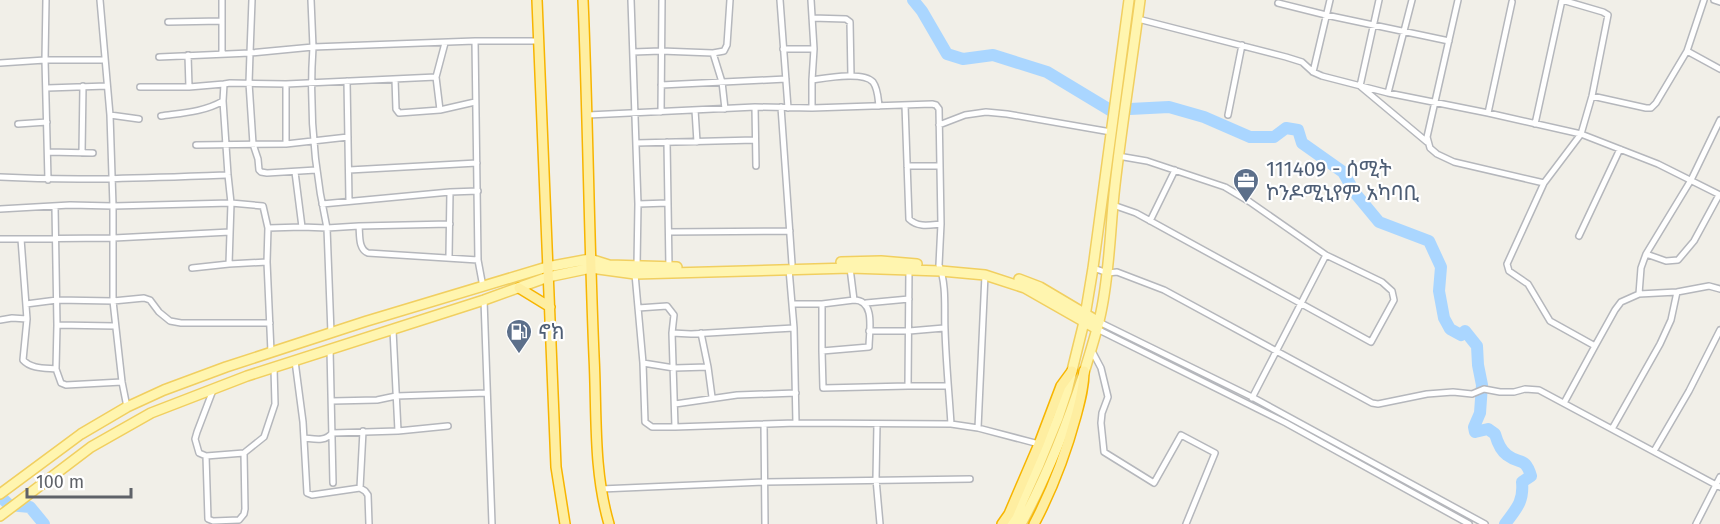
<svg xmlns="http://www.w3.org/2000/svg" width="1720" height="524" viewBox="0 0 1720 524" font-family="'Fira Sans','Noto Sans Ethiopic',sans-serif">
	<rect width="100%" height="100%" fill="#f1efe8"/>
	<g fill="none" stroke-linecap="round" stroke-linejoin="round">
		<path stroke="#aad6ff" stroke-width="12" d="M913 0 922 11 947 54 963 59 993 55 1047 72 1110 110 1169 107 1204 117 1250 137H1274L1286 128 1298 130 1302 143 1343 172 1355 193 1379 222 1429 241 1441 267 1439 291 1444 318 1450 329 1461 335 1465 331 1477 346 1478 365 1482 385 1480 413 1474 427 1475 432 1488 429 1495 434C1497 441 1500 450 1507 455 1520 465 1525 456 1531 476L1522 482C1524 502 1516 509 1505 524
			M0 496 9 505 30 507 44 524"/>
		<defs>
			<path id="minor" d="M46 0 45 60 48 180
				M100 0 110 115 113 206V301L122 382 127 407
				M311 0 313 47 250 53 249 83 253 144 258 159 259 170 261 172 267 173 316 170
				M631 0 638 204 637 266
				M780 0 788 108
				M811 0 814 49 812 80V108
				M1379 0 1360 86 1427 142
				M1458 0 1427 137 1430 148 1437 154 1454 162 1544 183
				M1562 0 1603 12 1608 15 1592 96 1581 134 1544 183 1507 264 1509 271 1528 284 1550 321 1595 346 1564 403
				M1714 0 1720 2
				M1278 3 1326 15 1449 41
				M812 18 846 19 850 22 851 76
				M1138 19 1286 57 1302 62 1313 72 1322 76 1388 93 1488 113 1581 134 1658 164 1720 195
				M168 22 222 21
				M475 41H540
				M783 49H814
				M1687 51 1720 69
				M633 52 661 51 713 53 724 51 727 45 730 0
				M713 53 722 82 725 109
				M222 54V0
				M188 55 189 87 224 84
				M159 57 250 53 252 0
				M0 63 45 60H105
				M1313 72 1330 0
				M395 79 396 109 399 113 440 110 475 102
				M812 80C826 78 863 71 873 82 878 89 878 98 879 106
				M347 81 349 201
				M286 84V144
				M661 85 786 79
				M140 87H189
				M47 88 107 86
				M1388 93 1412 0
				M1592 96 1646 108H1651L1656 103 1687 51 1704 0
				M223 101 228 175 231 203 229 264 267 262
				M905 105 909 219C918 228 930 225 941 224
				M755 107 756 166
				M781 107 792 264
				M440 110 436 77 445 43
				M695 110 697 142
				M661 112 662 0
				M1488 113 1512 2
				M110 115 139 119
				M588 115 755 107 812 108 932 104 936 105 939 109 941 224 939 265C947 285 944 310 945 330 946 362 949 393 951 424
				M1228 115 1242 45
				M161 116C182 113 204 112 223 101L224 84 230 83 286 84 436 77
				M18 124 47 122
				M1535 124 1562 0
				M939 125 965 115 986 112 1007 114 1111 132
				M667 142 669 267
				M636 143 755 140
				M196 145 286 144 348 137
				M48 152 93 153
				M82 153 83 86
				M907 166H940
				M349 170 477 163
				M295 172 302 227 327 228 331 333
				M0 177C76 181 151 178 228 175
				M322 204 450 192 478 191
				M638 204 668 203
				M1113 205 1136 213 1371 342 1394 300 1392 291 1382 282 1326 255 1250 202 1225 187 1147 161 1118 156
				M55 207 57 325 56 369 61 383 66 385 122 382
				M0 209 70 205 113 206 231 203 263 206 268 228
				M1150 221 1175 170
				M359 226 450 224
				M669 232 790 231
				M1579 236 1620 149
				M0 239 114 238 230 232
				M21 239 27 319
				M1646 254 1666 261 1678 260 1694 241 1719 195
				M449 257 450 192
				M478 260 475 41 313 47C309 107 314 169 327 228L359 226C360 235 358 249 368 253L478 260 483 287
				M192 268 229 264
				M850 268 854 300C876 300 869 332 869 347L822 351V304L854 300
				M1093 268 1108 273 1117 272 1164 290 1372 403 1378 404 1427 394 1453 392 1472 394 1484 389 1500 392H1514L1525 389 1539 390 1720 487
				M789 269 794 328 796 423
				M635 274 643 363 645 422 652 427H675L796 423 951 424 978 428 1039 444
				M1639 294 1641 268 1646 254 1691 180 1720 120
				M484 300 492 524
				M866 303 909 299
				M26 304 57 300 113 301 144 298 150 300 159 312 170 321 181 323H270
				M792 304H822
				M638 308 667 306 674 315 672 333 675 427
				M0 320 12 318 27 319 23 360C31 369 45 368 56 369
				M1099 322 1252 397 1485 524
				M57 325 115 326
				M1097 329 1286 423 1469 524
				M393 330 398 431
				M869 331H909L944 328
				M672 333 691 334 794 328
				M1595 346 1615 310 1621 302 1639 294 1677 292 1709 286 1720 289
				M330 349 333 483
				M1091 349 1101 368 1108 397 1102 413 1101 423 1104 452 1154 483 1181 435 1215 453 1186 524
				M822 351 823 388 908 386 909 269
				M271 352 267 262 268 228 302 227
				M295 361 303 422 307 493 312 495 360 488 365 491 368 495 369 524
				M643 363 674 368 708 367 701 333
				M708 367 712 397
				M908 386H948
				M213 390 197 432 195 439 199 453 206 456 244 453 264 437 275 404 274 368
				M1252 398 1326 255
				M332 401 377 400 396 396 487 393
				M675 404 737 395 796 393
				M764 424 765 524
				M877 424 876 479 880 524
				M978 428 985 275
				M1612 429 1660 344 1671 320 1677 292
				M304 438C315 439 325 442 332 433L398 431 448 426
				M1654 451 1689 391 1720 330
				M206 456 208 519 213 521 239 520 244 514 245 509 244 453
				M360 488 363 431
				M601 489 765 482 970 479
				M1696 524 1720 477"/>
			<path id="primary" d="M841 262 881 261 917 264
				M1019 279 1040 287 1099 322
				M0 494 81 434 127 407 164 390 226 367 367 321 547 267 590 259 609 265 677 267
				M0 516 91 447 151 413 247 376 484 300 548 277 591 268 635 274 850 268 941 271 985 275 1025 288 1097 329
				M1011 524 1018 511 1038 467 1058 418 1067 391 1084 322 1093 268 1129 0
				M1021 524C1047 476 1067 425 1084 373 1090 352 1097 332 1101 312 1110 270 1110 227 1115 185 1122 123 1132 62 1140 0"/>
			<path id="trunk" d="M537 0 556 467 565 524
				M583 0C588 119 589 237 594 356 597 413 593 469 609 524
				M519 288 550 307
				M1002 524 1009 514 1039 444 1061 386 1072 371
				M1034 524C1052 490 1066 453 1076 416 1080 401 1084 387 1084 371"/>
		</defs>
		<use href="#minor" stroke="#b5b7bc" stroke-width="8"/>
		<use href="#primary" stroke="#f1cf60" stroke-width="12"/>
		<use href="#trunk" stroke="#f7b501" stroke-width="12"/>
		<use href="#minor" stroke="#fff" stroke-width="5"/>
		<use href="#primary" stroke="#fff5af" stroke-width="9"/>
		<use href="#trunk" stroke="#feeea1" stroke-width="9"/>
	</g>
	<defs>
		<symbol id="office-pin" viewBox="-11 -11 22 30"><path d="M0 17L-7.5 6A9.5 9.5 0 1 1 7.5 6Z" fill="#5c6f8a" stroke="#fff"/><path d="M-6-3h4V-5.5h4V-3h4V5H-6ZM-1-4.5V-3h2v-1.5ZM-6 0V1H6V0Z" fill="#fff"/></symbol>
		<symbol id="fuel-pin" viewBox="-11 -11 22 30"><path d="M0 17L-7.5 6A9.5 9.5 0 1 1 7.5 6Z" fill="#5c6f8a" stroke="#fff"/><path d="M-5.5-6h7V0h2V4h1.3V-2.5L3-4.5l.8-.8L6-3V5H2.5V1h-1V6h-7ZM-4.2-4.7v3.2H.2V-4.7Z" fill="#fff"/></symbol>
	</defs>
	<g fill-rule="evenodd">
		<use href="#office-pin" x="1231" y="166" width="30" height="40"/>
		<use href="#fuel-pin" x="504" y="317" width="30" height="40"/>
	</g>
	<g text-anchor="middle" stroke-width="4.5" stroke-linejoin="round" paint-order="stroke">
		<g font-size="21" fill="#4e5e75" stroke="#fff" text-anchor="start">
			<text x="1266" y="176">111409 - ሰሚት<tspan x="1266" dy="24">ኮንዶሚኒየም አካባቢ</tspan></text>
			<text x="538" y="339">ኖክ</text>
		</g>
	</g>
	<path d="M27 488v9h104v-9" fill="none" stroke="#5f6268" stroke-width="3"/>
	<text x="36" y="488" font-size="18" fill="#5f6268" stroke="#ffffff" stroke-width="4.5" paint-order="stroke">100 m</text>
</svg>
